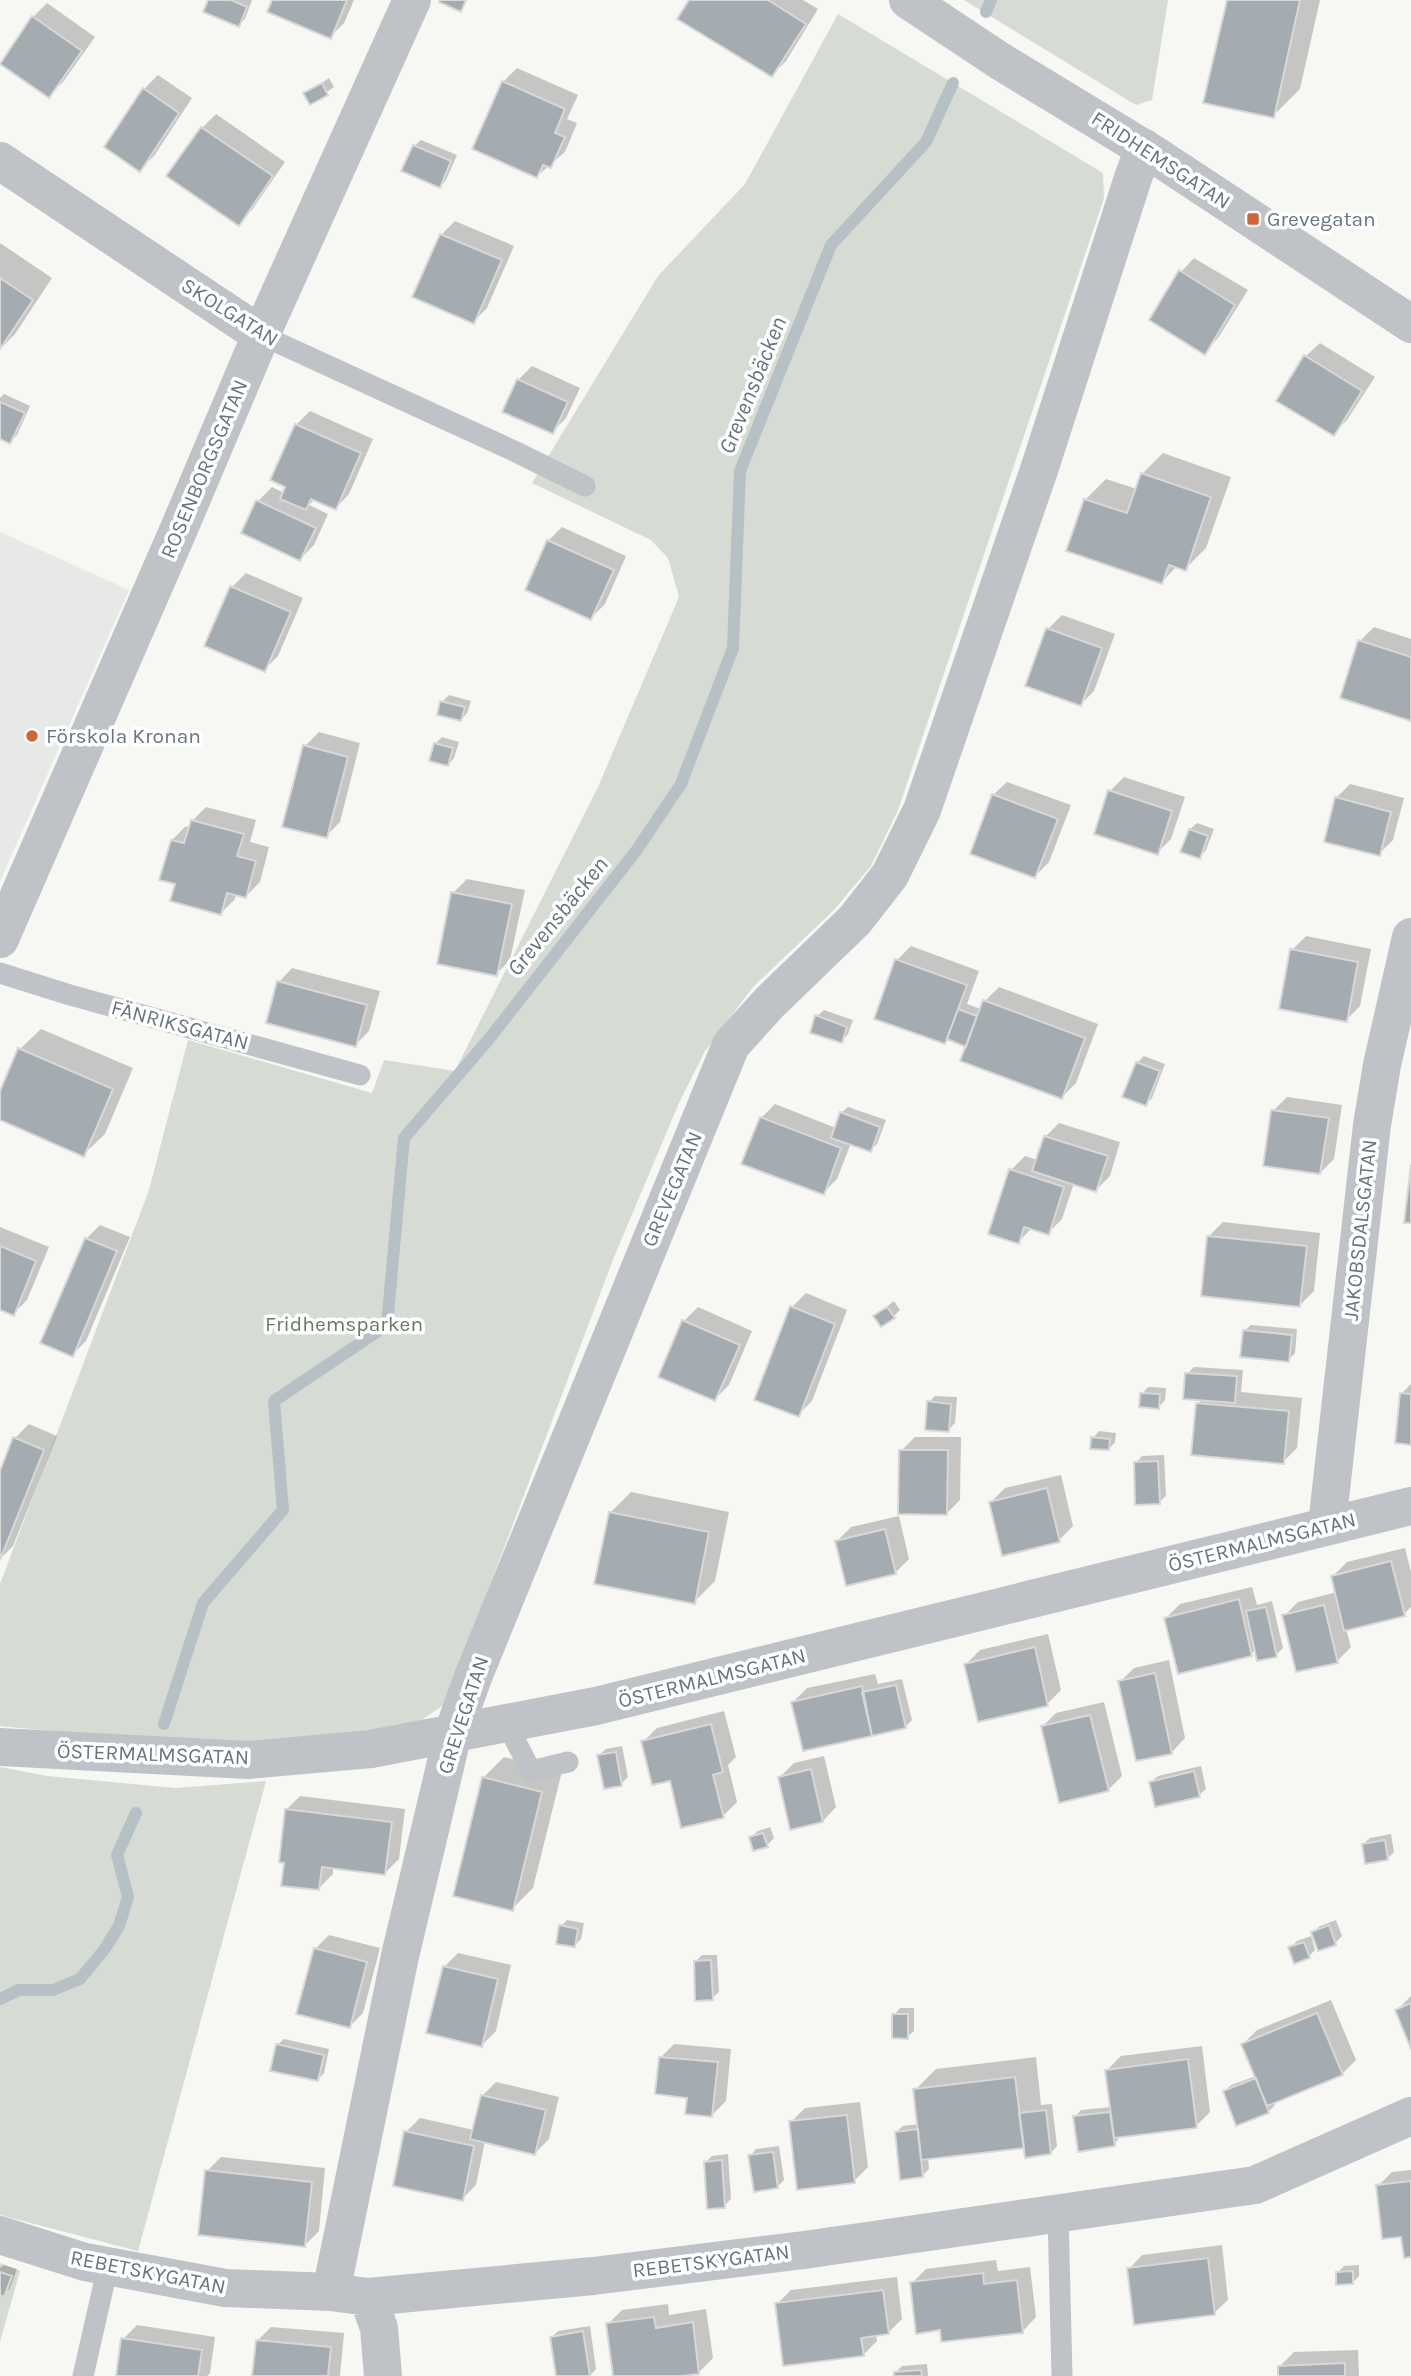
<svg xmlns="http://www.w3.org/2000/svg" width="1411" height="2376" viewBox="0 0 1411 2376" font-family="Karla,sans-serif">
	<rect width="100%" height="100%" fill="#f7f7f4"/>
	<path fill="#e7e9e7" d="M0 532 129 590 0 881Z"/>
	<path fill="#d6dbd4" d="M964 0H1168L1152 100 1136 105Z
		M838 14 1103 173 1104 198 898 810 871 866 833 911 753 987 705 1051 679 1103 614 1257 445 1704 407 1730 241 1744 82 1734 0 1726V1584L149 1190 188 1040 372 1093 384 1060 455 1071 598 787 679 597 668 558 651 540 532 483 658 276 745 184Z
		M0 1767 47 1776 176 1788 266 1781 138 2251 0 2215Z
		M0 2263 20 2271 0 2342Z"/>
	<path fill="#0003" d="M210 0H252L245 19 238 25Z
		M274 0H354L344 23 330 37Z
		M691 0H803L818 9 786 61 772 75Z
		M1229 0H1320L1300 89 1273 116Z
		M47 3 95 37 63 82 49 96 33 17Z
		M517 68 578 95 567 119 577 123 565 152 537 176 503 82Z
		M158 75 192 98 154 156 140 169 144 89Z
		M329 78 334 87 311 103 306 94Z
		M216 114 285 162 252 210 238 223 202 128Z
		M421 140 457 155 446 180 440 186 414 146Z
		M455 221 514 246 487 308 473 322 441 235Z
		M0 243 52 278 15 334 0 349Z
		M1194 258 1248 290 1218 338 1204 352 1181 272Z
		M1320 343 1375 377 1347 420 1333 434 1306 356Z
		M532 366 580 388 566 418 552 432 518 380Z
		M4 394 30 406 17 435 10 442 0 437V398Z
		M310 411 373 439 349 494 336 508 315 499 309 505 328 514 314 545 300 559 258 501 272 487 284 493 296 425Z
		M1163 453 1231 477 1206 548 1185 569 1177 566 1162 582 1085 500 1106 479 1137 489 1142 474Z
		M562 527 626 556 605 604 591 618 548 541Z
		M246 573 303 598 278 656 264 670 206 645 232 587Z
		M1062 615 1115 634 1094 691 1081 704 1048 629Z
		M1374 627 1411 639V719L1360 641Z
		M449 695 471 701 467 713 461 720 442 702Z
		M319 732 360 743 340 822 326 836 305 746Z
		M442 737 459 742 454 758 448 765 435 744Z
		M1124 777 1185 797 1171 839 1157 853 1110 791Z
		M1007 782 1071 805 1049 862 1035 876 993 795Z
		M1350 784 1404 798 1393 840 1379 854 1336 798Z
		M206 807 256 820 250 842 269 847 260 882 246 896 236 894 235 899 221 913 177 883 172 840 186 826 190 828 192 821Z
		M1197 823 1214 829 1206 850 1199 857 1190 829Z
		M467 879 525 890 510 960 496 974 453 893Z
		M1306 936 1371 949 1360 1006 1346 1020 1292 950Z
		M911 946 979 971 967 1004 981 1009 985 1001 999 987 1098 1024 1076 1083 1062 1097 968 1046 949 1038 945 1042 897 960Z
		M292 968 380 991 369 1031 355 1045 279 982Z
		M824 1010 853 1020 848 1034 841 1041 817 1016Z
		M41 1029 133 1068 105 1134 84 1154 0 1118V1095L20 1049Z
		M1144 1056 1165 1064 1152 1098 1146 1104 1137 1063Z
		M1287 1097 1342 1105 1334 1159 1320 1173 1273 1111Z
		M775 1104 836 1128 841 1113 848 1107 886 1120 877 1144 871 1150 851 1143 837 1179 823 1193 761 1118Z
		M1059 1123 1120 1142 1110 1176 1096 1190 1074 1183 1062 1219 1048 1233 1032 1228 1018 1242 1011 1170 1025 1156 1037 1160 1045 1137Z
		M1223 1222 1320 1233 1314 1291 1300 1305 1209 1236Z
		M100 1225 130 1237 86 1341 72 1355 86 1239Z
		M0 1227 49 1247 27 1300 14 1313 0 1308Z
		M806 1293 847 1310 812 1401 798 1415 792 1307Z
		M894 1301 900 1310 894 1316H875Z
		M698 1307 752 1331 729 1385 715 1399 684 1321Z
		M1251 1325 1297 1329 1295 1353 1288 1360 1244 1331Z
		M1194 1367 1243 1370 1241 1392 1302 1398 1297 1448 1283 1462 1198 1404 1202 1399 1187 1374Z
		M1411 1384V1443L1401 1394Z
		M1148 1387 1166 1388 1165 1400 1159 1407 1142 1394Z
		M935 1396 957 1397 955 1423 948 1430 929 1402Z
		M29 1424 57 1436 13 1546 0 1559V1475L15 1438Z
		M1099 1431 1116 1433 1115 1442 1109 1449 1093 1438Z
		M915 1437H961L960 1500 946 1514 901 1451Z
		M1164 1455 1166 1496 1159 1502 1136 1463 1142 1456Z
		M1061 1475 1073 1526 1059 1540 991 1502 1005 1488Z
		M631 1492 729 1512 715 1581 694 1602 610 1513Z
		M899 1516 909 1559 895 1573 837 1541 851 1527Z
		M1405 1548 1411 1572V1607L1404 1614 1346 1629 1351 1647 1337 1661 1284 1616 1298 1602 1337 1592 1333 1576 1347 1562Z
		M1252 1587 1257 1605 1272 1601 1283 1648 1276 1655 1256 1649 1251 1654 1166 1618 1180 1604Z
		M1048 1634 1061 1690 1047 1704 966 1664 980 1650Z
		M1169 1660 1185 1738 1172 1752 1120 1682 1134 1668Z
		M875 1674 878 1684 902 1679 912 1720 905 1727 793 1702 807 1688Z
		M1104 1702 1122 1776 1108 1790 1042 1727 1056 1713Z
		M724 1711 736 1757 728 1765 737 1802 723 1816 671 1779 643 1742 657 1728Z
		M622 1746 628 1777 621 1784 599 1755 606 1749Z
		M824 1756 836 1807 823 1821 780 1777 794 1763Z
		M504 1757 562 1771 533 1888 512 1909 483 1778Z
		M1201 1766 1206 1789 1199 1795 1151 1782 1158 1776Z
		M300 1796 405 1809 399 1859 385 1873 333 1867V1874L319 1888 285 1861 286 1810Z
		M770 1827 774 1838 767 1845 751 1837 758 1831Z
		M1391 1834 1394 1852 1387 1859 1363 1844 1370 1838Z
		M567 1920 584 1923 581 1939 574 1946 561 1926Z
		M1336 1920 1342 1936 1335 1943 1313 1932 1320 1926Z
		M329 1935 380 1948 363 2013 349 2027 315 1949Z
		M1311 1936 1315 1950 1309 1956 1290 1948 1297 1941Z
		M458 1953 511 1965 496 2031 482 2045 444 1967Z
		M702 1955H717L719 1992 712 1998 696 1961Z
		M1411 1996V2044L1397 2010Z
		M1331 2000 1356 2060 1342 2074 1273 2102 1275 2105 1268 2112 1225 2091 1231 2085 1256 2076 1243 2044 1257 2030Z
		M900 2008H914V2031L907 2037 894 2015Z
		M284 2039 329 2049 324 2073 318 2079 277 2045Z
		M674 2044 731 2049 726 2101 712 2115 689 2096 660 2058Z
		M1202 2046 1210 2112 1196 2126 1120 2136 1114 2145 1075 2117 1081 2110 1112 2107 1107 2070 1121 2056Z
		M1036 2057 1041 2105 1052 2104 1057 2146 1051 2153 1025 2144 928 2157 929 2169 922 2176 896 2132 903 2126 919 2124 915 2090 936 2069Z
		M496 2082 559 2097 549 2139 535 2153 485 2141 476 2185 462 2199 406 2132 420 2118 474 2130 482 2096Z
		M860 2102 868 2167 854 2181 791 2122 805 2108Z
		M779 2146 784 2180 777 2187 750 2156 756 2149Z
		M728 2154 731 2199 724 2206 705 2163 712 2156Z
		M221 2157 325 2168 319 2231 305 2245 207 2171Z
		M1411 2170V2255L1378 2186 1392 2172Z
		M1222 2245 1228 2300 1214 2313 1129 2269 1142 2255Z
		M996 2260 998 2271 1030 2267 1036 2317 1023 2331 942 2328 912 2283 926 2269Z
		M4 2265 17 2269 10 2288 3 2295 0 2293V2268Z
		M1359 2265V2276L1352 2283 1337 2273 1344 2266Z
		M897 2277 902 2319 888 2333 876 2334 877 2341 863 2355 777 2304 791 2290Z
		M668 2304 669 2315 706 2309 713 2358 699 2372 669 2376H615L608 2324 622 2310Z
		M137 2325 215 2337 210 2373 207 2376H122L123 2339Z
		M590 2326 596 2369 590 2376H557L551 2338 558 2331Z
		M271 2327 344 2333 340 2376H254L257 2341Z
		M1358 2350 1359 2376H1280V2366L1294 2352Z
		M927 2364 928 2376H896V2372L902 2366Z"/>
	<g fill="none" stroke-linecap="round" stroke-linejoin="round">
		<path stroke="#b7c0c5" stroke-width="12" d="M986 12 991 0
			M164 1724 203 1603 283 1510 274 1401 387 1325 404 1138 489 1039 636 851 681 784 733 648 740 471 831 245 926 142 953 83
			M0 1999 19 1990H53L80 1979 104 1950 119 1926 128 1897 117 1855 136 1813"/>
	</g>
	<path fill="#a4abb1" stroke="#d8d8d7" stroke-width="2" d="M208 0H231L247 7 239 27 203 12Z
		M272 0H347L331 39 267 12Z
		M440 0H466L461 12 439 2Z
		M689 0H768L806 24 772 77 677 19Z
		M1227 0H1300L1274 118 1203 103Z
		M32 16 82 51 49 98 0 64Z
		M502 81 565 109 555 133 565 137 551 168 543 165 537 178 472 149Z
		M322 83 328 95 310 105 303 93Z
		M143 88 179 113 140 172 104 147Z
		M201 127 273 176 239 226 166 176Z
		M413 145 451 161 440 188 401 171Z
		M440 234 502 260 474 324 412 297Z
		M1179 270 1235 305 1205 355 1149 320Z
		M0 278 33 300 0 349Z
		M1304 355 1362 391 1334 436 1276 401Z
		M517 379 568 402 553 434 502 412Z
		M0 402 25 413 10 444 0 439Z
		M295 424 361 453 336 510 311 499 306 510 280 499 285 487 270 480Z
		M1141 473 1211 497 1186 571 1169 565 1162 584 1066 551 1084 499 1127 513Z
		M256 500 316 528 300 561 241 533Z
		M547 540 614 570 591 620 525 590Z
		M230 586 291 612 265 672 204 646Z
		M1046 628 1102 648 1081 706 1025 686Z
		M1358 640 1411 657V721L1340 698Z
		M440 701 465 707 461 721 437 715Z
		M434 743 453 748 448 766 429 761Z
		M303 745 348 757 327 838 282 827Z
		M1108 790 1172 811 1158 855 1094 834Z
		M992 794 1058 819 1035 878 970 854Z
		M1335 797 1391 812 1380 856 1324 842Z
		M191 820 244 834 237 856 256 861 246 898 227 893 221 915 170 901 175 884 159 880 171 840 184 843Z
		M1189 829 1208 836 1200 859 1180 852Z
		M451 892 512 904 497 976 437 964Z
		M1290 949 1358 962 1347 1022 1279 1009Z
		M895 959 967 985 945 1044 874 1019Z
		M277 981 367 1005 356 1047 266 1023Z
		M983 1000 1085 1038 1062 1099 960 1061Z
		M958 1009 977 1016 966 1047 947 1039Z
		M815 1015 847 1027 842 1043 810 1033Z
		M18 1048 113 1089 84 1157 0 1120V1091Z
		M1136 1062 1160 1071 1146 1106 1122 1097Z
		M1271 1110 1329 1118 1320 1174 1263 1166Z
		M840 1112 880 1127 871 1152 831 1138Z
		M760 1117 841 1148 824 1195 741 1164Z
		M1044 1136 1108 1156 1096 1192 1032 1171Z
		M1411 1165V1223H1404Z
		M1009 1169 1064 1187 1049 1235 1024 1227 1019 1244 988 1234Z
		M1207 1236 1307 1246 1300 1307 1201 1296Z
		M85 1238 117 1251 73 1357 40 1343Z
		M0 1246 36 1261 14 1316 0 1310Z
		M790 1306 835 1324 799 1417 754 1400Z
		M887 1307 895 1318 881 1327 873 1316Z
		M682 1320 740 1345 715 1401 658 1377Z
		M1243 1330 1292 1335 1289 1362 1240 1357Z
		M1185 1373 1237 1376 1235 1403 1183 1399Z
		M1140 1393 1160 1394 1159 1409 1139 1407Z
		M1400 1393 1411 1394V1445L1395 1443Z
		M927 1401 951 1404 949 1432 925 1430Z
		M1196 1403 1289 1411 1284 1464 1191 1455Z
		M13 1437 44 1450 0 1560V1471Z
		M1091 1437 1110 1439 1109 1450 1090 1449Z
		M899 1450H948L947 1515 898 1514Z
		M1158 1461 1160 1504 1135 1505 1134 1462Z
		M1047 1488 1060 1542 1002 1556 989 1502Z
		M609 1512 709 1532 695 1604 594 1584Z
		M885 1529 896 1574 846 1586 835 1541Z
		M1391 1561 1405 1616 1344 1631 1331 1576Z
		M1239 1599 1252 1656 1178 1674 1164 1618Z
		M1324 1605 1338 1663 1296 1672 1282 1615Z
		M1266 1607 1277 1657 1257 1661 1246 1611Z
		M1035 1647 1048 1706 978 1722 964 1664Z
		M1155 1673 1172 1754 1136 1761 1118 1681Z
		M896 1685 906 1728 872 1736 862 1692Z
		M862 1686 872 1736 803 1751 791 1702Z
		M1090 1715 1109 1791 1059 1803 1041 1726Z
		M711 1724 723 1772 713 1775 724 1818 681 1828 670 1781 652 1785 641 1741Z
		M616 1752 622 1786 604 1789 597 1755Z
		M811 1769 823 1822 790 1830 778 1777Z
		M1194 1771 1200 1797 1155 1807 1149 1782Z
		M482 1777 542 1792 513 1911 453 1896Z
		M285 1809 392 1822 385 1875 322 1867 319 1890 281 1886 284 1863 279 1862Z
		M763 1833 768 1847 753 1851 749 1837Z
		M1385 1840 1388 1860 1365 1864 1362 1844Z
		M559 1925 578 1929 575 1947 556 1944Z
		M1329 1925 1336 1945 1318 1951 1311 1932Z
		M1304 1942 1310 1958 1294 1964 1288 1947Z
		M314 1948 367 1962 350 2028 296 2014Z
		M711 1960 713 2000 695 2001 694 1961Z
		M443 1966 498 1979 482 2047 426 2033Z
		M1411 2003V2049L1395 2010Z
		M1317 2013 1343 2075 1267 2106 1241 2044Z
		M892 2014H908V2039L892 2038Z
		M276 2044 324 2055 318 2081 270 2071Z
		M659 2057 718 2062 712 2117 685 2114 687 2098 655 2094Z
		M1188 2059 1197 2128 1114 2138 1105 2070Z
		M1015 2077 1024 2148 921 2160 913 2089Z
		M1256 2078 1269 2113 1236 2126 1223 2091Z
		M481 2095 546 2110 535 2155 470 2139Z
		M1046 2110 1051 2154 1025 2158 1019 2113Z
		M1110 2112 1115 2146 1078 2152 1073 2116Z
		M847 2115 855 2183 797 2190 789 2121Z
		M918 2129 923 2177 900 2180 895 2132Z
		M404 2131 474 2146 463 2201 393 2186Z
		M773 2152 778 2188 754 2192 748 2155Z
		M722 2160 725 2208 707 2209 704 2162Z
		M205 2170 312 2182 305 2247 198 2235Z
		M1411 2181V2257L1404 2258 1401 2237 1382 2239 1376 2185Z
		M1208 2258 1215 2315 1134 2325 1127 2268Z
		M1353 2271V2284L1336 2285V2272Z
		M0 2272 12 2276 4 2297 0 2295Z
		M983 2273 984 2284 1017 2280 1023 2333 941 2342 940 2330 916 2334 910 2282Z
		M883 2290 889 2334 861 2338 864 2356 783 2366 775 2303Z
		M654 2317 656 2328 693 2322 699 2374 682 2376H613L606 2323Z
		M583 2331 590 2376H556L550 2337Z
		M121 2338 202 2350 198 2376H116Z
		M256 2340 331 2347 328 2376H252Z
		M1345 2363V2376H1278V2366Z
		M921 2370 922 2376H894V2372Z"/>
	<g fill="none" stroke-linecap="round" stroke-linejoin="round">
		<path stroke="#bfc2c6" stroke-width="21" d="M261 335 514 451 585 486
			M0 973 70 995 360 1075
			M517 1723 515 1740 531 1771 568 1762
			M1058 2213 1062 2376
			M83 2376 108 2266"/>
		<path stroke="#bfc2c6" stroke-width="38" d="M0 161 261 335
			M0 939 178 531 261 335 412 0
			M1327 1525 1372 1125 1382 1065 1411 937
			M0 1747 248 1760 371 1749 596 1706 1411 1506
			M0 2235 85 2262 225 2288 331 2292 368 2297 593 2276 804 2250 1255 2185 1411 2116
			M331 2292 400 1956 453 1733 473 1677 731 1045 770 1002 855 920 890 875 922 810 1040 467 1133 178 1144 148
			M368 2297 379 2328 383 2376"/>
		<path stroke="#bfc2c6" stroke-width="38" d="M908 0 1000 61 1158 157 1411 324"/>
	</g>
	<g fill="#d46337" stroke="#fff" stroke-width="2.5">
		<rect x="1246" y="212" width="14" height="14" rx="3.5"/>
		<circle cx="32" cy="736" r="7"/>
	</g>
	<g text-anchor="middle" stroke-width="7" stroke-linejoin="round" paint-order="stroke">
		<g font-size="21" fill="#697682" stroke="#fff">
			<text transform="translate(1161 160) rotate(33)" y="7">FRIDHEMSGATAN</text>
			<text transform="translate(230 312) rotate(32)" y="7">SKOLGATAN</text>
			<text transform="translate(204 469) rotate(-67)" y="7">ROSENBORGSGATAN</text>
			<text transform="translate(180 1025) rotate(15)" y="7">FÄNRIKSGATAN</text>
			<text transform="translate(672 1189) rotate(-67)" y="7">GREVEGATAN</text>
			<text transform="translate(1360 1230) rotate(-84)" y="7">JAKOBSDALSGATAN</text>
			<text transform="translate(1262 1542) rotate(-14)" y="7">ÖSTERMALMSGATAN</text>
			<text transform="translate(712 1678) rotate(-14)" y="7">ÖSTERMALMSGATAN</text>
			<text transform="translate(463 1715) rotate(-72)" y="7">GREVEGATAN</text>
			<text transform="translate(153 1754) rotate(2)" y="7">ÖSTERMALMSGATAN</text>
			<text transform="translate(711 2261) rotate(-7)" y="7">REBETSKYGATAN</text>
			<text transform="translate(148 2272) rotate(11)" y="7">REBETSKYGATAN</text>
		</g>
		<g font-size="21" fill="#697682" stroke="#fff" text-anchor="start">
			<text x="1267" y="226">Grevegatan</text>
			<text x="46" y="743">Förskola Kronan</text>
		</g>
		<g font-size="21" fill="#6a7a67" stroke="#fff">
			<text x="344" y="1331">Fridhemsparken</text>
		</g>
		<g font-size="23" font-style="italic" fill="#64767f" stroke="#fff">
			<text transform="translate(752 385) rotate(-68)" y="8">Grevensbäcken</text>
			<text transform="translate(557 916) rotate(-51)" y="8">Grevensbäcken</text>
		</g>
	</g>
</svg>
